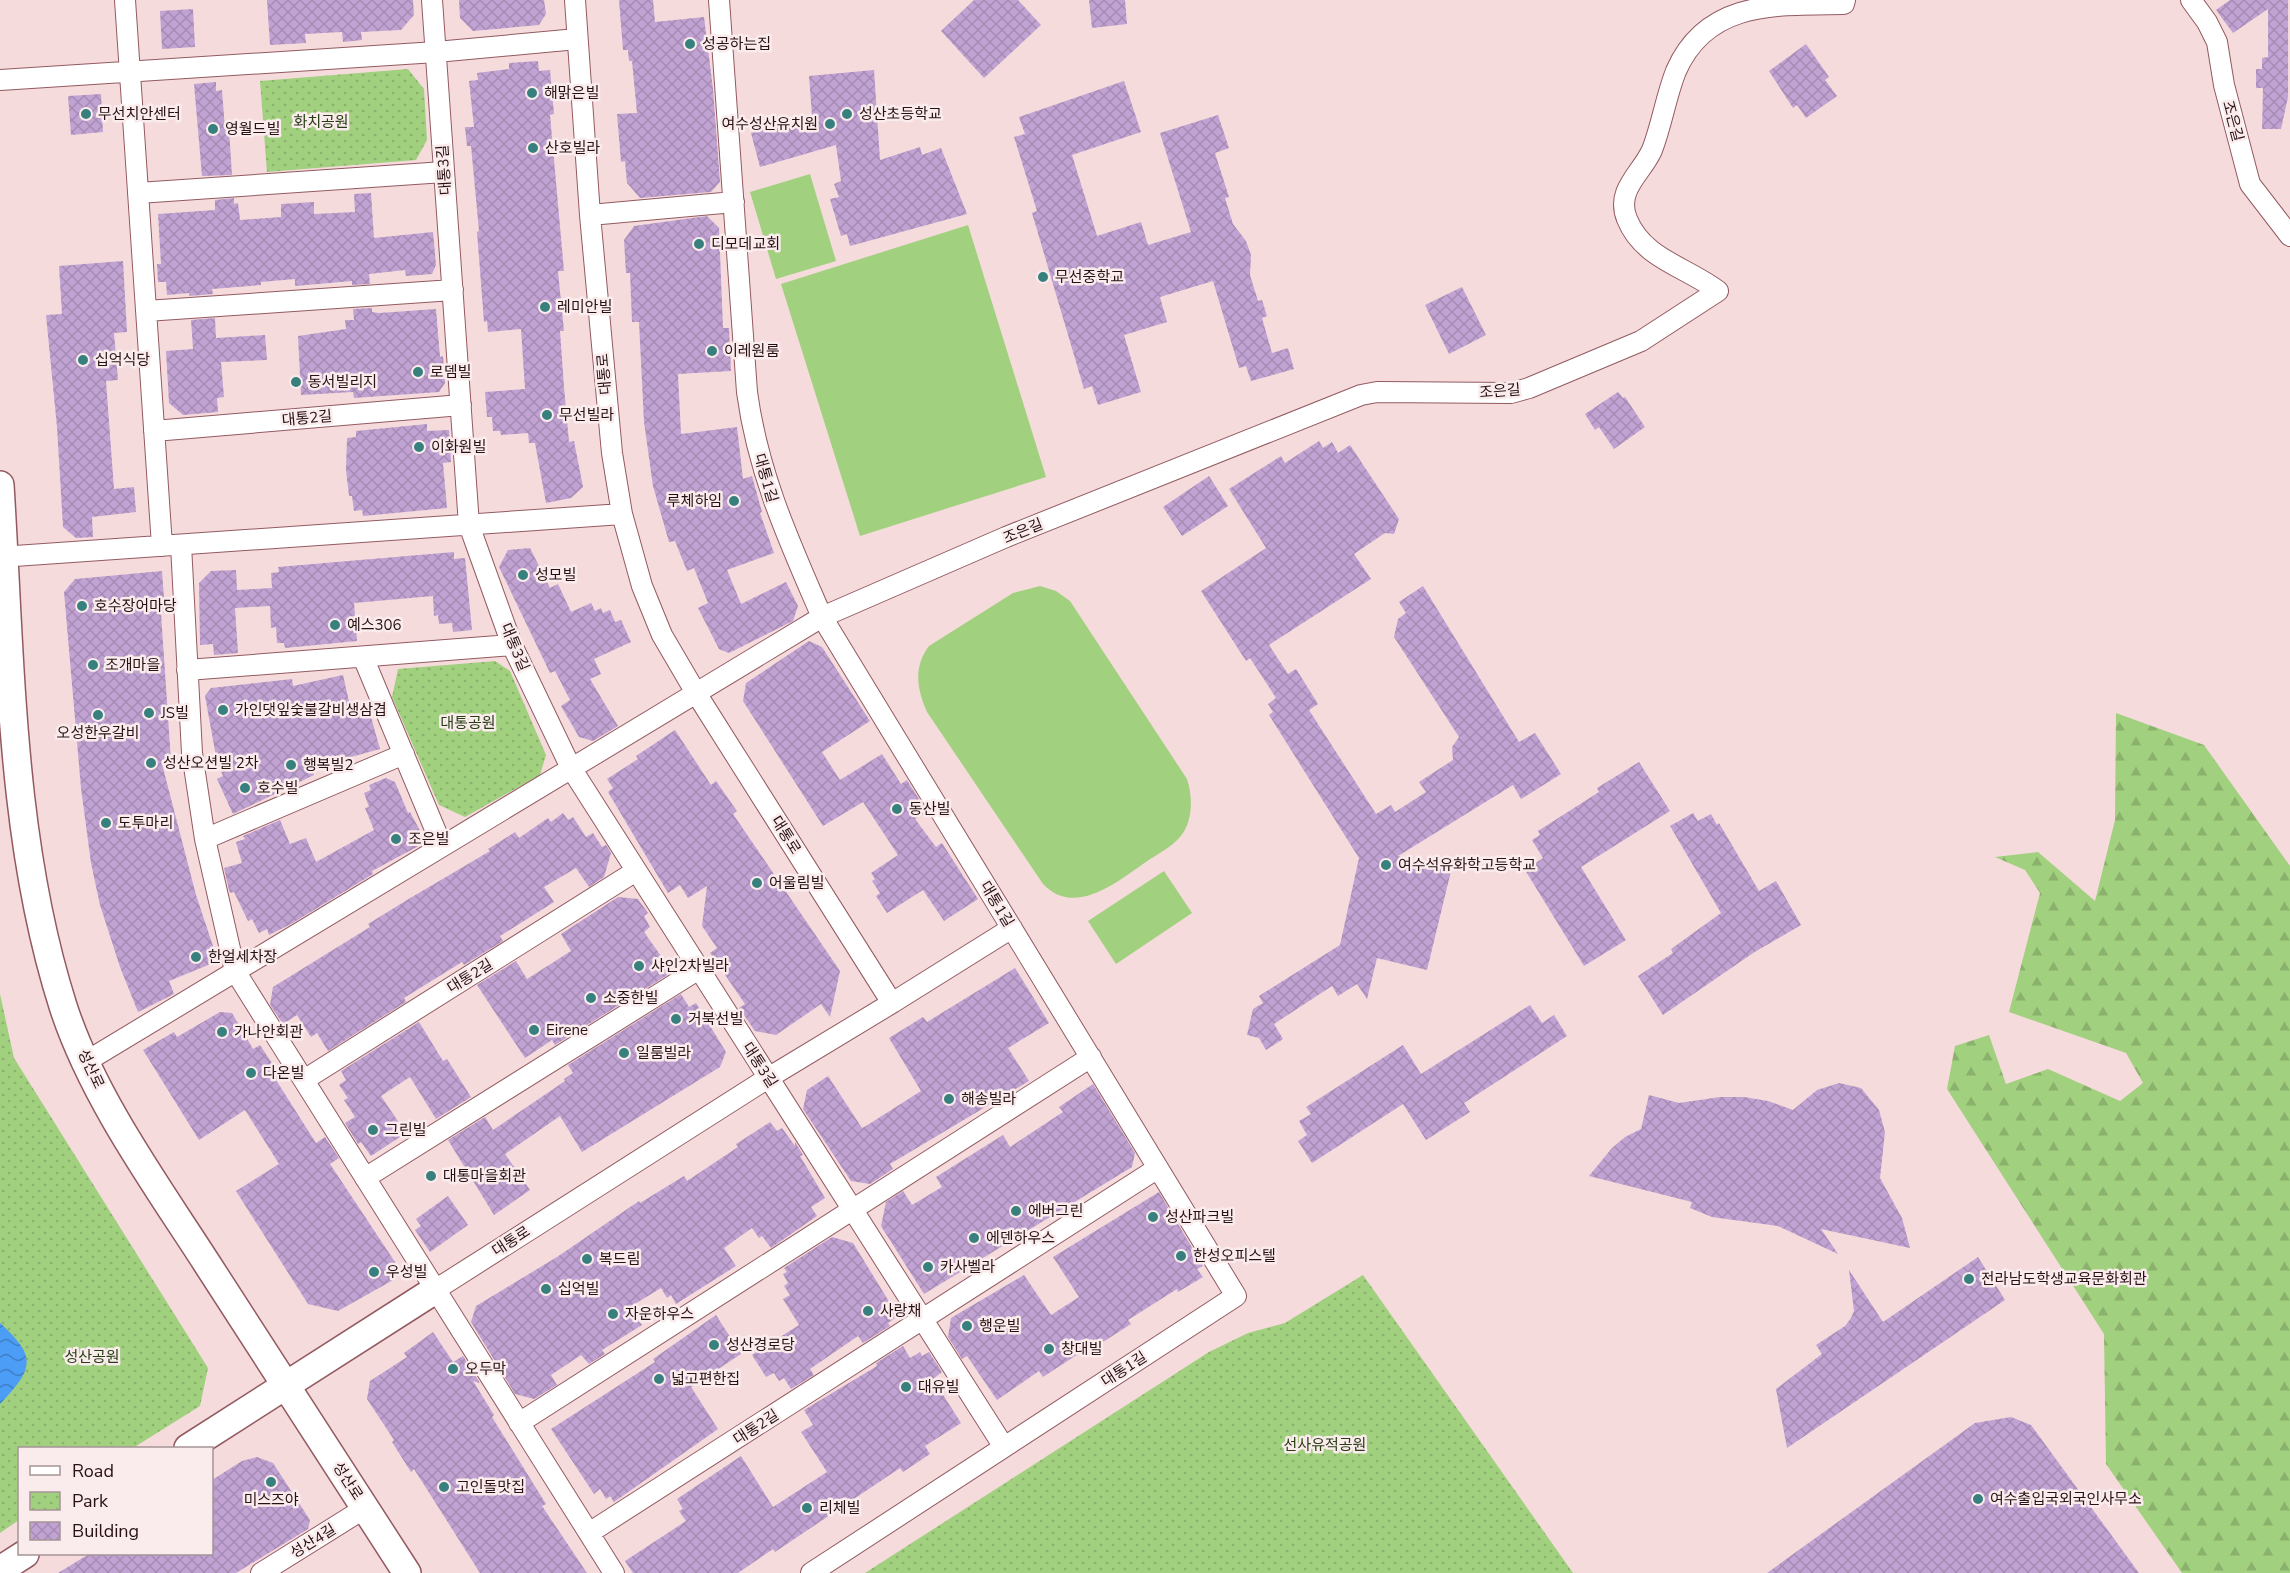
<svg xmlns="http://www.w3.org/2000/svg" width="2290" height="1573" viewBox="0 0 2290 1573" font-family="'Nunito Sans','Noto Sans KR',sans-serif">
	<defs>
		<pattern id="forest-firs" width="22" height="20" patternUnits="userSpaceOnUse" patternTransform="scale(1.5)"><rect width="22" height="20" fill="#a1d07e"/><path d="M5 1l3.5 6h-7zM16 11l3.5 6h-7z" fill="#8bb26c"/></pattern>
		<pattern id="park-dots" width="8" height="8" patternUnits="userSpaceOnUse" patternTransform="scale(1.5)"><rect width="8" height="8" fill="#a1d07e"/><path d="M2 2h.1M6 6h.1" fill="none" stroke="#8bb26c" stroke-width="1.8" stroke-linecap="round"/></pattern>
		<pattern id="water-waves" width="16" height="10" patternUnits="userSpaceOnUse" patternTransform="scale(1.5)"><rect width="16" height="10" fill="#4c9df6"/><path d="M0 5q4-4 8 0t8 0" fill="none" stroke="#3f7fc6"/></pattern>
		<pattern id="building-cross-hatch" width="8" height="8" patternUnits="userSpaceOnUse" patternTransform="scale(1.5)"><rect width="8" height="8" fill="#c1a3d3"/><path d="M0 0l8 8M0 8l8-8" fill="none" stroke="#a68bb4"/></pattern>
	</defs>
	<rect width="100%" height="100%" fill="#f6dbdd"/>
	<path fill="#a1d07e" d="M810 174 836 261 776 279 750 192Z
		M968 225 1046 477 860 536 781 284Z
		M1040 586 1056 591 1070 601 1187 779C1193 797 1193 822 1180 837 1172 847 1157 854 1146 862 1118 881 1075 918 1043 884L927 712C917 690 913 667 929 646L1013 593Z
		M1164 871 1192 913 1116 964 1088 921Z"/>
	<path fill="url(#forest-firs)" d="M2116 713 2204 745 2290 866V1573H2182L2106 1464 2104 1334 1947 1089 1955 1046 1989 1035 2006 1084 2048 1069 2120 1101 2143 1083 2126 1053 2009 1012 2040 893 2025 870 1995 857 2038 852 2095 901 2115 820Z"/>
	<path fill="url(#park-dots)" d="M408 69 424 89 427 140 416 160 267 172 260 81Z
		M495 661 510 671 546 755 540 775 465 817 439 805 392 697 398 669Z
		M0 994 14 1058 208 1368 200 1406 133 1448H20L19 1520 0 1533Z
		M1363 1275 1573 1573H865L1209 1352 1248 1333 1285 1323Z"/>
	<path fill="url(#water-waves)" d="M0 1323C37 1357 34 1368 0 1404Z"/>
	<path fill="url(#building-cross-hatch)" d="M267 0H413L414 15 401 30 361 32 362 40 343 42 342 32 305 34 306 43 270 45Z
		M459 0H544L546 14 539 25 473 31 460 18Z
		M619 0H653L655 22 704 17 713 89 720 182 711 192 640 198 627 183 625 161 621 162 617 114 637 113 632 61H629L628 50H623Z
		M974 0H1018L1041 25 984 78 941 31Z
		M1089 0H1125L1127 24 1092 28Z
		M2230 0H2288V97L2281 129H2262L2263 88H2256V69H2262V58L2268 57V9L2233 33 2216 10Z
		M193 9 195 47 162 49 160 11Z
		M1806 44 1829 77 1825 80 1837 96 1806 118 1797 105 1793 108 1769 71Z
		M538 61 539 71 550 70 554 114 550 115 564 271H558L564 331H560L564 387 569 442 574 441 583 487 571 498 546 503 535 443H529L528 433 501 435 500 431H493L492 417H487L485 392 525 389 521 329 488 332 487 321 484 322 477 232 479 231 471 146H467L465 127H474L469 81 478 80 477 73 509 69V63Z
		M874 70 880 160 920 147 922 155 941 148 967 214 850 246 847 234 841 236 830 199 839 197 834 184 841 181 836 145 760 167 751 133 812 115 809 76Z
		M1124 81 1141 132 1072 155 1097 236 1141 222 1148 245 1191 232 1160 133 1218 115 1229 148 1215 153 1229 197 1225 198 1233 224 1246 241 1251 255 1250 275 1258 301 1262 300 1267 316 1262 318 1272 353 1288 348 1294 369 1251 381 1246 366 1239 368 1213 281 1160 297 1167 322 1124 335 1141 392 1098 405 1092 386 1084 389 1032 213 1037 211 1014 137 1025 134 1019 117Z
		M216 82V91L222 90 225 129H229L232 175 202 176 194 84Z
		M101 94 103 132 71 135 68 96Z
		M371 193 374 238 433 232 436 265 432 274 406 276 405 270 369 274 370 284 352 285V281L295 286V279L261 282V285L212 289 213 294 189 296V293L167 295 166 282H158L157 264H161L158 214 215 210V200L234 198V204L238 203 240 220 281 217V204L314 202V214L355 212 354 194Z
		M707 216 719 228 723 328H729L731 371 678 374 681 434 737 427 743 479 752 476 762 512 760 513 774 553 727 570 741 604 786 582 798 606 793 621 729 653 719 649 698 608 708 603 694 568 687 571 675 541 669 542 653 486 644 422 639 322H632L630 273H626L624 240 634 226Z
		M123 261 127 332 114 333 118 380 106 381 114 489 134 487 136 512 92 517 93 537 76 538 63 527 57 427 46 315 62 314 59 266Z
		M1462 287 1486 335 1449 354 1425 305Z
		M372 308V312L379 313 436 309 440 357 443 356 445 383 439 392 354 398 353 392 301 395 298 336 346 329 345 320H354L353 309Z
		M215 318 216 338 265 335 267 360 221 362 224 397 217 398 218 412 183 415 169 403 166 351 193 349 191 320Z
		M1618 392 1623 398 1625 397 1645 427 1614 449 1599 427 1595 430 1585 414Z
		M427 424V431L449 430 451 462 443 463 447 508 363 516 362 510 354 511 352 496H349L346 470 347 438 356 437V431Z
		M1319 441 1323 448 1332 442 1338 453 1350 445 1399 519 1394 534 1385 533 1354 554 1371 579 1269 645 1288 674 1296 669 1308 688 1318 704 1309 710 1376 814 1391 805 1395 812 1426 792 1419 782 1453 760 1452 747 1459 737 1394 637 1398 619 1406 613 1399 602 1423 586 1519 742 1535 733 1561 774 1521 799 1513 785 1398 856 1451 871 1427 970 1377 958 1367 999 1357 984 1338 996 1332 986 1274 1024 1283 1039 1266 1050 1259 1038 1247 1035 1253 1009 1263 1003 1259 996 1340 945 1359 858 1269 715 1273 712 1268 704 1276 698 1250 658 1246 661 1201 591 1266 548 1229 489 1281 456 1285 463Z
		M1209 476 1228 506 1182 536 1163 507Z
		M530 548 550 588 558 584 571 612 591 603 595 611 601 608 603 613 610 610 615 622 621 620 631 642 594 659 601 674 590 679 618 726 593 741 579 737 561 706 570 700 555 671 550 673 499 567 508 550Z
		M454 552V559L465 558 472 630 453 632 452 623 439 624 438 615 434 616 433 596 354 603 357 641 285 648 284 643H277L276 627 271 628 270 606 235 608 238 653 214 655 213 644 200 645 199 583 211 571 236 570 237 590 272 588 271 573 279 572 278 567Z
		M162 571 165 612 161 613 171 761 162 764 196 895 218 961 169 981 174 994 138 1012 120 967 100 905 91 863 81 788 64 592 75 579Z
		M809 641 822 647 870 721 822 752 840 780 882 754 901 784 907 780 927 812 915 819 936 847 942 843 978 899 944 921 923 890 887 913 876 896 880 893 872 881 875 879 871 873 898 855 863 802 823 826 743 701 746 683Z
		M343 675 352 715 369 710 380 749 311 768 314 775 233 814 217 779 223 776 217 762 205 696 211 688 292 679 293 686Z
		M675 730 711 785 716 781 737 811 733 814 840 971 830 1017 821 1004 776 1035 755 1031 739 1008 745 1004 710 953 717 948 702 926 707 886 688 898 680 885 668 893 608 792 613 788 607 779 638 759 636 756Z
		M1639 762 1670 811 1581 867 1626 940 1584 966 1525 870 1543 858 1532 840 1540 835 1538 831 1599 792 1597 788Z
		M386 778 395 782 408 813 410 812 426 842 372 871 373 874 291 924 269 935 267 929 259 933 252 919 248 921 234 892 230 893 228 886 224 868 242 863 236 842 245 839 243 836 280 820 290 844 306 838 316 862 374 830 365 808 369 807 364 793 371 790 369 785Z
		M563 813 568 820 573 817 586 837 593 833 602 847 606 845 611 853 604 877 589 887 576 868 544 887 554 902 500 936 503 941 464 965 462 962 404 998 406 1002 328 1051 317 1033 311 1037 297 1015 283 1024 270 1005 273 987 370 927 368 924 407 900 490 851 488 849 515 832 519 838 548 818 551 822Z
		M1693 813 1698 821 1711 814 1717 825 1719 823 1759 891 1776 881 1801 925 1753 953 1663 1015 1638 976 1673 953 1671 949 1721 913 1670 826Z
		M618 897 638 899 648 913 644 916 650 927 644 932 668 966 665 968 669 974 555 1045 552 1040 525 1058 477 985 516 961 527 979 571 951 561 934Z
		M1015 968 1049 1023 1008 1048 1029 1081 890 1164 893 1169 870 1184 851 1181 803 1109 807 1090 828 1076 862 1128 866 1126 921 1091 889 1038 923 1017 927 1022Z
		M681 994 689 1007 696 1003 726 1052 720 1067 582 1152 560 1116 505 1154 530 1190 494 1215 448 1140 485 1117 493 1130 565 1081 564 1079 573 1073 568 1065Z
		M1530 1005 1542 1023 1554 1015 1567 1036 1464 1103 1470 1112 1426 1140 1403 1104 1312 1163 1298 1141 1307 1135 1299 1121 1311 1114 1306 1107 1403 1045 1421 1074Z
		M220 1012 232 1013 253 1049 260 1045 281 1077 276 1080 316 1143 325 1137 339 1158 330 1164 397 1265 395 1279 338 1311 308 1304 236 1191 279 1164 245 1110 199 1140 143 1050 174 1032 177 1037Z
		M419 1022 443 1061 447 1059 471 1097 436 1119 410 1077 381 1096 406 1133 371 1156 361 1142 358 1144 345 1123 355 1117 344 1100 348 1098 339 1085 346 1080 341 1071Z
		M1839 1083 1861 1088 1879 1110 1885 1132 1880 1178 1902 1218 1910 1248 1821 1229 1838 1254 1778 1226 1712 1217 1690 1208 1692 1202 1589 1176 1612 1148 1625 1137 1641 1129 1649 1095 1679 1103 1720 1097H1744L1768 1101 1793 1110 1817 1090Z
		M1093 1084 1135 1153 1132 1167 924 1294 881 1226 886 1202 903 1191 912 1205 942 1187 936 1177 1003 1135 1010 1147 1063 1112 1059 1107Z
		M770 1122 777 1131 782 1128 795 1146V1142L803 1155 800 1156 825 1198 811 1207 817 1216 771 1248 762 1236 759 1238 752 1228 724 1248 736 1266 676 1304 671 1295 667 1298 661 1288 630 1307 642 1325 602 1350 605 1354 589 1364 581 1355 551 1375 557 1385 534 1399 515 1394 471 1322 476 1306 557 1257 639 1201 640 1203 684 1176 687 1181 738 1147 736 1144Z
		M1159 1192 1203 1266 1197 1269 1203 1277 1178 1292 1177 1289 1128 1320 1131 1324 1103 1342 1101 1339 1043 1377 1039 1371 997 1400 967 1356 962 1359 948 1337 951 1318 1024 1275 1051 1315 1079 1297 1053 1257Z
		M448 1196 468 1225 430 1252 415 1230 421 1226 416 1219Z
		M832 1237 853 1243 898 1316 888 1323 890 1326 863 1343 858 1336 810 1369 814 1375 791 1389 784 1378 779 1381 774 1373 766 1377 752 1355 799 1325 783 1299 790 1295 784 1286 788 1283 783 1274 787 1272 784 1268Z
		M1978 1257 2005 1300 1787 1448 1776 1389 1822 1354 1816 1345 1845 1326 1851 1318 1854 1311 1849 1270 1883 1322Z
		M716 1315 741 1354 691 1387 718 1429 614 1502 610 1496 606 1499 600 1489 594 1494 551 1429 655 1362 653 1359Z
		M433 1332 453 1362 463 1356 480 1383 473 1381 494 1415 492 1417 546 1504 542 1506 587 1573H480L414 1469 411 1472 392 1442 394 1440 367 1399 370 1381 407 1357 404 1353Z
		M903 1346 910 1358 920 1352 922 1356 929 1352 942 1372 933 1379 961 1423 925 1446 930 1454 903 1472 900 1468 775 1552 773 1549 738 1573H633L625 1561 686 1521 679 1511 683 1509 677 1499 741 1456 773 1507 827 1472 801 1432 813 1425 804 1410 877 1366 876 1363Z
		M2011 1417 2031 1425 2139 1573H1767L1975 1423Z
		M257 1457 273 1463 310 1520 308 1529 236 1573H58L89 1554H212V1480L242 1461Z"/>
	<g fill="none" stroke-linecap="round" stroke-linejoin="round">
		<defs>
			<path id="street" d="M125 0 162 546
				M432 0 469 525 512 645 571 768 1004 1447
				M719 0 747 392C758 474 789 541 822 617L1236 1296 811 1573
				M2191 0 2207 22 2217 42 2224 85 2250 184 2290 236
				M0 80 436 52 577 39
				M138 193 444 172
				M590 215 734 202
				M146 311 453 290
				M154 431 461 405
				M181 545 192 753 205 839 235 971 614 1573
				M0 557 622 514
				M363 657 442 846
				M187 670 512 645
				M205 839 404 754
				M892 1003 1012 928
				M87 1061 822 617 1006 537 1361 395 1377 392 1511 393 1529 388 1641 341 1718 291C1687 267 1643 259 1627 219 1615 190 1642 173 1652 150 1662 124 1666 96 1676 71 1707 0 1776 5 1844 4L1845 0
				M304 1080 636 871
				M365 1178 699 969
				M435 1290 768 1078 892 1003 696 693 662 635 642 586 622 514 612 453 590 215 575 0
				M519 1423 1091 1057
				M589 1533 1158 1168
				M261 1573 365 1508"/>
			<path id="secondary" d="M0 485C11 659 10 840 63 1006 92 1096 155 1183 206 1262 273 1365 340 1469 407 1573
				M188 1448 435 1290
				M0 1570 25 1554"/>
		</defs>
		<use href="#street" stroke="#925a60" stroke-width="22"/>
		<use href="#secondary" stroke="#925a60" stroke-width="30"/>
		<use href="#street" stroke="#fff" stroke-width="20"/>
		<use href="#secondary" stroke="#fff" stroke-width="27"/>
	</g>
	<g fill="#37807e" stroke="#faeced" stroke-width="2">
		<circle cx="690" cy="44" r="6"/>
		<circle cx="532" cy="93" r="6"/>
		<circle cx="86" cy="114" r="6"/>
		<circle cx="847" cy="114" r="6"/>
		<circle cx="830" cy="124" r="6"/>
		<circle cx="213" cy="129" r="6"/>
		<circle cx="533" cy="148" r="6"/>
		<circle cx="699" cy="244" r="6"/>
		<circle cx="1043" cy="277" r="6"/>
		<circle cx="545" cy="307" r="6"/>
		<circle cx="712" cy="351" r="6"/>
		<circle cx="83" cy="360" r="6"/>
		<circle cx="418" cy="372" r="6"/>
		<circle cx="296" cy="382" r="6"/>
		<circle cx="547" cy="415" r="6"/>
		<circle cx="419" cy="447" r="6"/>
		<circle cx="734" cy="501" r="6"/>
		<circle cx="523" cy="575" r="6"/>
		<circle cx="82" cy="606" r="6"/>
		<circle cx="335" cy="625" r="6"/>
		<circle cx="93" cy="665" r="6"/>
		<circle cx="223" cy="710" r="6"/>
		<circle cx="149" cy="713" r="6"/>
		<circle cx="98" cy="715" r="6"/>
		<circle cx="151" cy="763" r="6"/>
		<circle cx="291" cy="765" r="6"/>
		<circle cx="245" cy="788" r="6"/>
		<circle cx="897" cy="809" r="6"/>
		<circle cx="106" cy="823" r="6"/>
		<circle cx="396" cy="839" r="6"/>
		<circle cx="1386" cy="865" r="6"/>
		<circle cx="757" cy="883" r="6"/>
		<circle cx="196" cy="957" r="6"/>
		<circle cx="639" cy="966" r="6"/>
		<circle cx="591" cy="998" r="6"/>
		<circle cx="676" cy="1019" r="6"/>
		<circle cx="534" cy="1030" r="6"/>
		<circle cx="222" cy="1032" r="6"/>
		<circle cx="624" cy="1053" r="6"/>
		<circle cx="251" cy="1073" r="6"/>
		<circle cx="949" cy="1099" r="6"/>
		<circle cx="373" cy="1130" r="6"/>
		<circle cx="431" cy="1176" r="6"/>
		<circle cx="1016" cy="1211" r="6"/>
		<circle cx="1153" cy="1217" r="6"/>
		<circle cx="974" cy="1238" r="6"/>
		<circle cx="1181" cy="1256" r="6"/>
		<circle cx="587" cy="1259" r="6"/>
		<circle cx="928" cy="1267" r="6"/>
		<circle cx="374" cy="1272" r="6"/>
		<circle cx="1969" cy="1279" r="6"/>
		<circle cx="546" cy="1289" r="6"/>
		<circle cx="868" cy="1311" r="6"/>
		<circle cx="613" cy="1314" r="6"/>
		<circle cx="967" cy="1326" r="6"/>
		<circle cx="714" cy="1345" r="6"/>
		<circle cx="1049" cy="1349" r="6"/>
		<circle cx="453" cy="1369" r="6"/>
		<circle cx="659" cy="1379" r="6"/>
		<circle cx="906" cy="1387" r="6"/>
		<circle cx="271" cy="1482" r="6"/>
		<circle cx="444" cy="1487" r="6"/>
		<circle cx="1978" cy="1499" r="6"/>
		<circle cx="807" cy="1508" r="6"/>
	</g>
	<g text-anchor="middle" stroke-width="5" stroke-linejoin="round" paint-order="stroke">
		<g font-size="15" fill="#281114" stroke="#faeced" text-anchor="start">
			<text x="702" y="49">성공하는집</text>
			<text x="544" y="98">해맑은빌</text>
			<text x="98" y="119">무선치안센터</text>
			<text x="859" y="119">성산초등학교</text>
			<text x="818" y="129" text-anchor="end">여수성산유치원</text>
			<text x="225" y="134">영월드빌</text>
			<text x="545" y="153">산호빌라</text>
			<text x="711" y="249">디모데교회</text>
			<text x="1055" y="282">무선중학교</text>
			<text x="557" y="312">레미안빌</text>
			<text x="724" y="356">이레원룸</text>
			<text x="95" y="365">십억식당</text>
			<text x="430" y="377">로뎀빌</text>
			<text x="308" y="387">동서빌리지</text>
			<text x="559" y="420">무선빌라</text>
			<text x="431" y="452">이화원빌</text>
			<text x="722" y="506" text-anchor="end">루체하임</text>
			<text x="535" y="580">성모빌</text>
			<text x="94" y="611">호수장어마당</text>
			<text x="347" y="630">예스306</text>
			<text x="105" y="670">조개마을</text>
			<text x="235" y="715">가인댓잎숯불갈비생삼겹</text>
			<text x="161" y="718">JS빌</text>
			<text x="98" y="738" text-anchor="middle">오성한우갈비</text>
			<text x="163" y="768">성산오션빌 2차</text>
			<text x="303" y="770">행복빌2</text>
			<text x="257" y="793">호수빌</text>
			<text x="909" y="814">동산빌</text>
			<text x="118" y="828">도투마리</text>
			<text x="408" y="844">조은빌</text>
			<text x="1398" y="870">여수석유화학고등학교</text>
			<text x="769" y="888">어울림빌</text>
			<text x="208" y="962">한얼세차장</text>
			<text x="651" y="971">샤인2차빌라</text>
			<text x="603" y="1003">소중한빌</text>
			<text x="688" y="1024">거북선빌</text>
			<text x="546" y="1035">Eirene</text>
			<text x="234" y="1037">가나안회관</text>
			<text x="636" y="1058">일룸빌라</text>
			<text x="263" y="1078">다온빌</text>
			<text x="961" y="1104">해송빌라</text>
			<text x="385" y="1135">그린빌</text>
			<text x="443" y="1181">대통마을회관</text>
			<text x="1028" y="1216">에버그린</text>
			<text x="1165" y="1222">성산파크빌</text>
			<text x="986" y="1243">에덴하우스</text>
			<text x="1193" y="1261">한성오피스텔</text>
			<text x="599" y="1264">복드림</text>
			<text x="940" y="1272">카사벨라</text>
			<text x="386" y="1277">우성빌</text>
			<text x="1981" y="1284">전라남도학생교육문화회관</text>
			<text x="558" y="1294">십억빌</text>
			<text x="880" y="1316">사랑채</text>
			<text x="625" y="1319">자운하우스</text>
			<text x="979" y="1331">행운빌</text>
			<text x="726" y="1350">성산경로당</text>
			<text x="1061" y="1354">창대빌</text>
			<text x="465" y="1374">오두막</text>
			<text x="671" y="1384">넓고편한집</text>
			<text x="918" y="1392">대유빌</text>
			<text x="456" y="1492">고인돌맛집</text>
			<text x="1990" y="1504">여수출입국외국인사무소</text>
			<text x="271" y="1505" text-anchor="middle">미스즈야</text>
			<text x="819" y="1513">리체빌</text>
		</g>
		<g font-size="15" fill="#281114" stroke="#faeced">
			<text transform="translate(2233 121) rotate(75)" y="5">조은길</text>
			<text transform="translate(444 170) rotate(-94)" y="5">대통3길</text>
			<text transform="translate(604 374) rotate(-95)" y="5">대통로</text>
			<text transform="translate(1500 391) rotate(-5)" y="5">조은길</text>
			<text transform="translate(307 418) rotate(-5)" y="5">대통2길</text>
			<text transform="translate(766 478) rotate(74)" y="5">대통1길</text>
			<text transform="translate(1023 531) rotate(-22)" y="5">조은길</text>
			<text transform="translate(515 647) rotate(67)" y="5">대통3길</text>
			<text transform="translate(786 835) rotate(58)" y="5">대통로</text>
			<text transform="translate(997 904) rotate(59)" y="5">대통1길</text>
			<text transform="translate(470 976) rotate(-32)" y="5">대통2길</text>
			<text transform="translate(760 1065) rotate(57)" y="5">대통3길</text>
			<text transform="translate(91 1069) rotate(65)" y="5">성산로</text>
			<text transform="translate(511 1241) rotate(-33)" y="5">대통로</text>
			<text transform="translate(1124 1369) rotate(-33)" y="5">대통1길</text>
			<text transform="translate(756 1427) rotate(-33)" y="5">대통2길</text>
			<text transform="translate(348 1481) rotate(57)" y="5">성산로</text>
			<text transform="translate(313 1541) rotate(-32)" y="5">성산4길</text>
		</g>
		<g font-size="15" fill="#273e13" stroke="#faeced">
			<text x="321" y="127">화치공원</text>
			<text x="468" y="728">대통공원</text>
			<text x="92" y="1362">성산공원</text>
			<text x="1325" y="1450">선사유적공원</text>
		</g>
	</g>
	<rect x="18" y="1447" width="195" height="108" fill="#faeced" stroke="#a69496" stroke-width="1.5"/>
	<rect x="30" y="1466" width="30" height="9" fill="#ffffff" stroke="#a69496" stroke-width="1.5"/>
	<text x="72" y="1477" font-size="18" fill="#281114">Road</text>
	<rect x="30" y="1492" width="30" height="18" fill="url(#park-dots)" stroke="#a69496" stroke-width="1.5"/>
	<text x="72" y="1507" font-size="18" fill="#281114">Park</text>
	<rect x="30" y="1522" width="30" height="18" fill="url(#building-cross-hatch)" stroke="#a69496" stroke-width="1.5"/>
	<text x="72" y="1537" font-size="18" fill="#281114">Building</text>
</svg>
